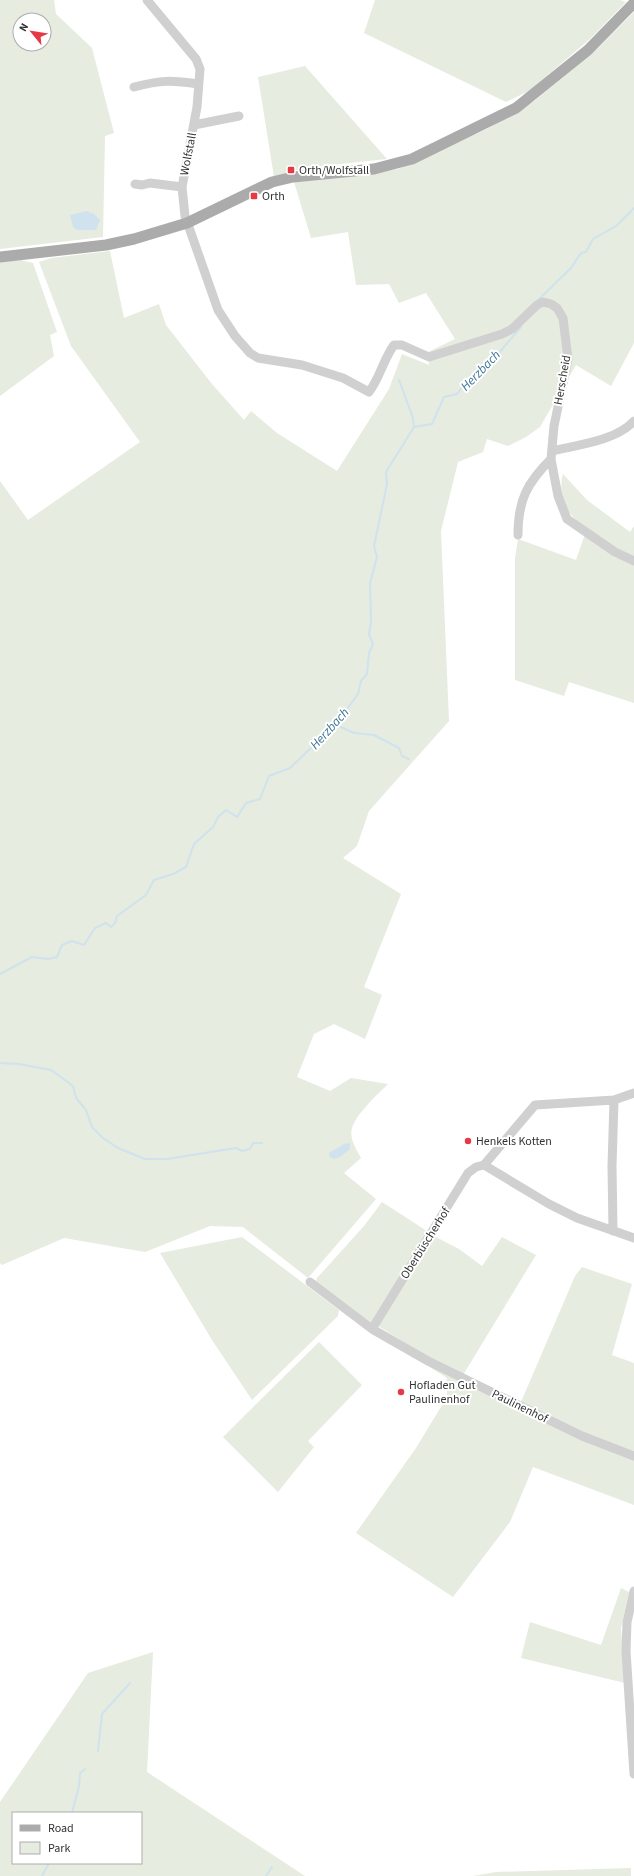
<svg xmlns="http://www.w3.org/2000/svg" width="634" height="1876" viewBox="0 0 634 1876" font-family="'Source Sans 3',sans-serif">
	<rect width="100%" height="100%" fill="#fff"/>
	<path fill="#e6ecdf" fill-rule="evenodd" d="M0 0H54L56 14 92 48 114 133 105 136 103 237 0 249ZM20 20H44V44H20Z
		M375 0H620L626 2 590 39 529 91 506 102 364 33Z
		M634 12V343L611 386 576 365 540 427 526 437 508 446 487 439 483 452 458 462 441 531 449 721 369 811 357 846 343 858 401 894 364 987 382 995 365 1039 334 1024 314 1034 297 1077 330 1091 351 1078 388 1084C377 1095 357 1113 352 1128 349 1138 356 1149 361 1158L344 1173 376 1199 308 1278 243 1227 210 1226 145 1252 64 1238 2 1265 0 1263V481L28 520 140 442 71 346 39 262 51 258 110 251 124 318 159 304 166 325 212 384 244 420 251 411 277 433 337 471 389 389 402 354 429 365 428 352 455 339 426 293 399 303 389 284 356 285 348 232 311 238 294 182 398 169 487 129 534 101 597 49Z
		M305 66 387 159 303 168 274 177 258 77Z
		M20 260 33 263 57 332 50 335 54 356 0 396V262Z
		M563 474 587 500 630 532 634 526V557C615 549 576 525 566 508 561 500 560 483 563 474Z
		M585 534 634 565V703L569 682 564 696 515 680V558L518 539 576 560Z
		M382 1202 430 1233 372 1328 316 1282 317 1278 364 1226Z
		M432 1235 459 1249 482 1266 502 1237 536 1255 463 1375 423 1354 378 1326Z
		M242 1237 339 1310 338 1316 252 1400 212 1340 160 1253Z
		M582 1267 632 1284 612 1355 634 1363V1453L581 1433 521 1402 575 1276Z
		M319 1342 362 1385 308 1441 314 1447 278 1492 223 1437Z
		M409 1354 634 1459V1505L533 1467 510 1522 453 1597 356 1533 416 1448 447 1397V1378Z
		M621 1588 629 1592 621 1628 625 1683 521 1658 530 1622 601 1645Z
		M153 1652 147 1772 305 1876H0V1802L88 1673ZM13 1813H141V1863H13Z
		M631 1868V1876H473L496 1872Z"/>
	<path fill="#cfe2ee" d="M87 211 94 214 100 220 96 230H77L73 227 70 215Z
		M350 1143V1149L340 1157 333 1159 329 1156V1153L344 1144Z"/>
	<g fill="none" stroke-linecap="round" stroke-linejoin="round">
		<path stroke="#cfe2ee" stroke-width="2" d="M537 301 571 268 581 253 586 252 593 239 616 226 634 208
			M399 380 413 418 414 427
			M336 725 354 733 374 735 399 748 402 756 409 759
			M0 974 32 957 48 959 57 957 62 945 72 941 84 945 95 928 106 923 111 927 115 923 117 916 146 895 154 880 173 874 186 867 194 844 213 827 218 817 226 810 237 817 246 803 260 799 269 776 290 768 336 724 358 694 361 681 367 674 369 653 373 644 369 634 371 622 370 583 377 557 374 546 387 484 386 472 414 427 432 424 444 397 457 394 467 381 472 379 489 363 492 357 498 354 521 327
			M0 1063 19 1064 51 1070 73 1086 76 1098 86 1110 92 1127 103 1138 118 1148 145 1159H167L236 1148 242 1151 250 1149 253 1143H262
			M98 1751 102 1714 130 1683
			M72 1813 79 1786 80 1773 85 1769
			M42 1876 49 1863
			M266 1876 272 1867"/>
		<path stroke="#d0d0d0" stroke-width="9" d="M147 0 196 59 200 69 197 107 182 187 185 216 218 310 235 336 250 353 258 358 302 365 343 378 369 392C380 378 383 360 394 345H402L429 357 502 334 512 329 537 305 543 302 551 304 557 308 563 318 568 359 554 426 551 459 558 496 567 519 615 552 634 561
			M134 87C161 80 171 80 198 84
			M194 125 239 116
			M135 184 142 185 150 183 182 187
			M552 451C577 445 616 441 634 421
			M518 535C518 500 527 483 551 459
			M484 1165 549 1204 577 1218 634 1238
			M613 1231 612 1166 614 1100
			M310 1282 372 1329 428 1361 582 1436 634 1456
			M372 1329 468 1173 476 1167 484 1165 535 1105 614 1100 634 1093
			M634 1591 627 1622 626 1651 634 1774"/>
		<path stroke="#ababab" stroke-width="11" d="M0 257 106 245 134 239 187 223 272 182 293 177 374 169 412 159 516 108 588 50 634 3"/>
	</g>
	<g fill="#e63946" stroke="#fff" stroke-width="1.5">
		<rect x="287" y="166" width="8" height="8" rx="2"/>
		<rect x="250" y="192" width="8" height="8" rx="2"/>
		<circle cx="468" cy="1141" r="4"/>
		<circle cx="401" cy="1392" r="4"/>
	</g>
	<g text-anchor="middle" stroke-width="4" stroke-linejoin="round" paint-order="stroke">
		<g font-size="12" fill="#333" stroke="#fff">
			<text transform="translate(188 154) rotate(-79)" y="4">Wolfstall</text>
			<text transform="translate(562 380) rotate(-80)" y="4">Herscheid</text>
			<text transform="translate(425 1243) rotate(-58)" y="4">Oberbüscherhof</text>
			<text transform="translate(520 1406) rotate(26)" y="4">Paulinenhof</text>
		</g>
		<g font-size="12" fill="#333" stroke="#fff" text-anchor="start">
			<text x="299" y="174">Orth/Wolfstall</text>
			<text x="262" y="200">Orth</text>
			<text x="476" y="1145">Henkels Kotten</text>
			<text x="409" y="1389">Hofladen Gut<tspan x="409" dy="14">Paulinenhof</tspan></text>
		</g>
		<g font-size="13" font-style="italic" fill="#3f7597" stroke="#fff">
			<text transform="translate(480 370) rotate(-46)" y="5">Herzbach</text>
			<text transform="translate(329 728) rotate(-48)" y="5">Herzbach</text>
		</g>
	</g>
	<rect x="12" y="1812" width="130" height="52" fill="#ffffff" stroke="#adadad"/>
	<rect x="20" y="1825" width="20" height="6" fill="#ababab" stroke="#adadad"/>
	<text x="48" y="1832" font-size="12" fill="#333333">Road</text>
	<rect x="20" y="1842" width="20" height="12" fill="#e6ecdf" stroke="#adadad"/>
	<text x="48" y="1852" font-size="12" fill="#333333">Park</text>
	<g transform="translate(32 32) rotate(300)"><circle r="19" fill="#ffffff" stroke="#adadad"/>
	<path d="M0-3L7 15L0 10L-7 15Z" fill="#e63946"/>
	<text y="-6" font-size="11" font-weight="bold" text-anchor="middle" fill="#333333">N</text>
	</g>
</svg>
